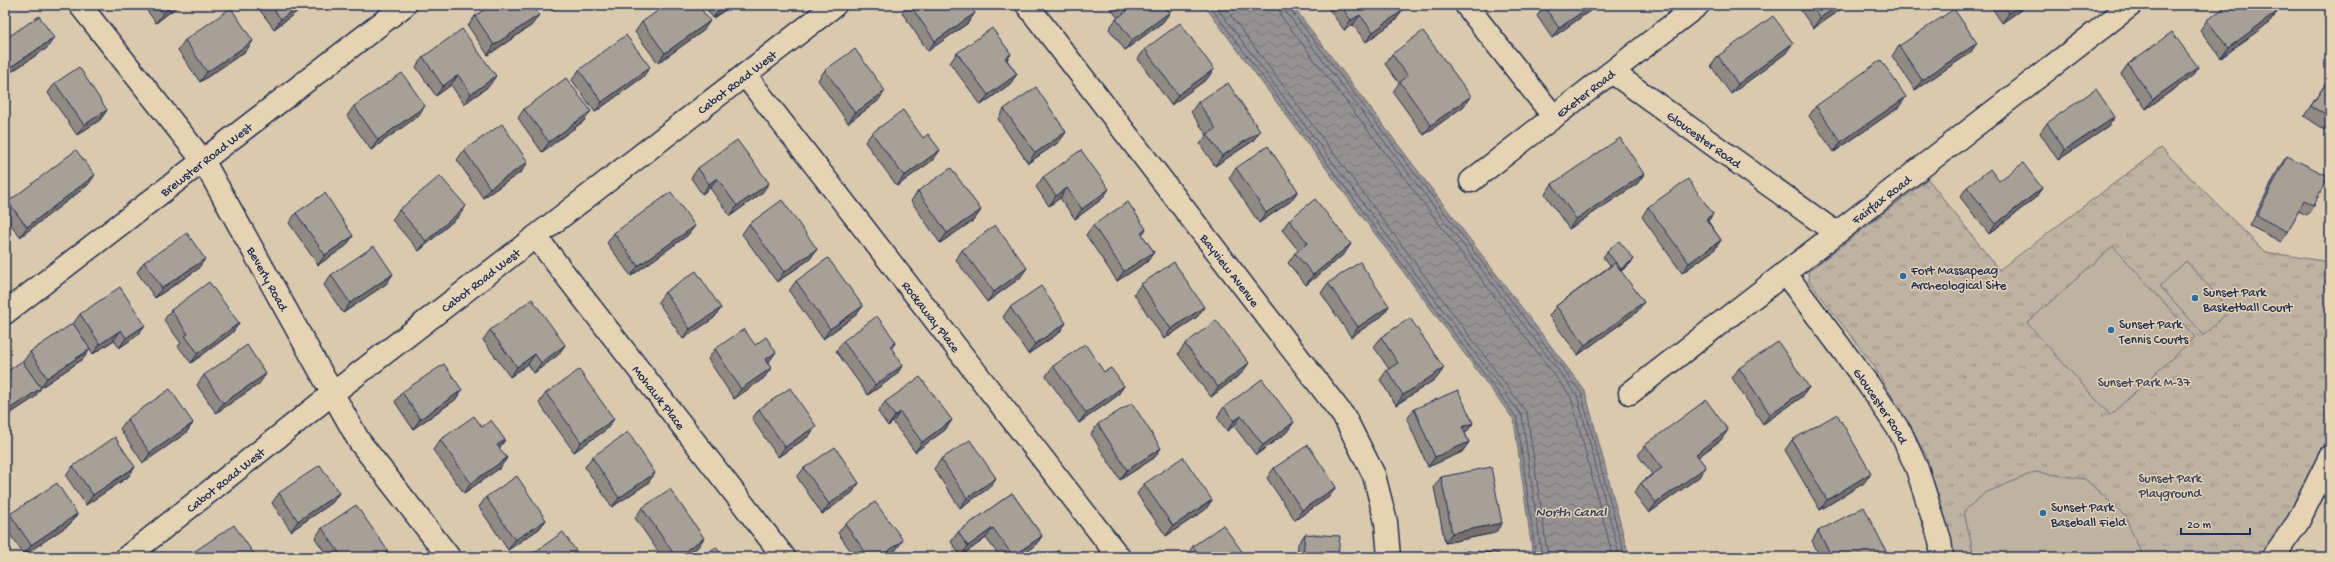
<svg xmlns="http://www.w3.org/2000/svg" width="2335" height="562" viewBox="0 0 2335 562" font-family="'Gochi Hand',sans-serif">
	<defs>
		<pattern id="grass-tufts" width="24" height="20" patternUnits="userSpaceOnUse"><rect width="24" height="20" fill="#beb2a1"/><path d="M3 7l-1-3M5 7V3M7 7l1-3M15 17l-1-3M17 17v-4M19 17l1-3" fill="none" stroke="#9a9186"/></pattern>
		<pattern id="water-waves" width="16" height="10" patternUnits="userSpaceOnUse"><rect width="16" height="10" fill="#959291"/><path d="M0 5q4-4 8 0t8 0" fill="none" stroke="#79787a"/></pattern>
	</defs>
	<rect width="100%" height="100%" fill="#dac9ac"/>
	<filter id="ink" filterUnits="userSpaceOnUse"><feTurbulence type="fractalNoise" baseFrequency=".025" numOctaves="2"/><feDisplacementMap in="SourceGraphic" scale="8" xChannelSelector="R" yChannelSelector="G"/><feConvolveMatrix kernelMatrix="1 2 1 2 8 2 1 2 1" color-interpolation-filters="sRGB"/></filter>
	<g filter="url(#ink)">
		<path fill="url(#grass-tufts)" stroke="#6c7080" d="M2161 148 2265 252 2330 262V422C2321 470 2288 518 2260 557H1953L1950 536 1926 455 1874 366 1809 281 1808 272 1928 179 1999 270Z"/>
		<path fill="#beb2a1" stroke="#6c7080" d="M2113 246 2195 337 2110 415 2027 323Z
			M2186 261 2230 310 2204 335 2160 286Z
			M2035 472 2085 479 2125 516 2143 557H1974L1964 511 1985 493Z"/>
		<path fill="url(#water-waves)" stroke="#646a7d" d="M1204 5H1292L1585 391 1629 556 1533 557 1514 420Z"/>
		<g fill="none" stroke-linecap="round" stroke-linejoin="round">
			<path stroke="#4c5772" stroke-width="1" d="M1209 5 1517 418 1536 557
				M1215 5 1522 416 1542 557
				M1223 5 1527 413 1548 557
				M1278 5 1281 16 1571 397 1613 557
				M1284 5 1286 12 1577 395 1620 557
				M1289 5 1290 9 1581 393 1625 557"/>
			<defs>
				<g id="minor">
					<path id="s1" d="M80 5 204 162 359 441 449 557"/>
					<path id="s2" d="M1027 5 1345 418 1374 475 1386 522 1389 557"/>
					<path d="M1466 5 1554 117"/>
					<path id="s3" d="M1612 72 1836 233"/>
					<path id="s4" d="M745 75 1119 557"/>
					<path id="s5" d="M1471 181 1698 5"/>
					<path id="s6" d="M536 237 784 557"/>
					<path id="s7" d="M1785 273 1868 384 1901 433 1917 469 1940 540 1942 557"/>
					<path id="s8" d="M5 313 405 5"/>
					<path id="s9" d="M1630 393 2131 5"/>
					<path id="s10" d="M127 557 332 394 835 5"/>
					<path d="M2273 557 2298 522 2330 457"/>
				</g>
			</defs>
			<use href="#minor" stroke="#1b2f5e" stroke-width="25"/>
			<use href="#minor" stroke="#e6d3b1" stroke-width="22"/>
		</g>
		<path fill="#908a82" stroke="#1b2f5e" d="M143 5H179L156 23Z
			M256 5H306L274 29Z
			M548 5H560L552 11Z
			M704 5H733L713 18Z
			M907 5H969L968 23 928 51 902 13Z
			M1108 5H1164L1170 12 1163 22 1125 50 1109 29 1116 19 1118 18Z
			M1326 5H1398L1402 11 1395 21 1366 42 1353 25 1344 30Z
			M1598 5 1552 38 1537 16 1544 6Z
			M1797 5H1847L1813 28Z
			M1990 5H2028L2002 23Z
			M2220 5H2272L2277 12 2270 22 2221 58 2200 30 2207 20 2223 9Z
			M475 16 532 25 488 55 468 26Z
			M642 22 703 31 658 63 635 32Z
			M5 39 47 48 5 76Z
			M185 40 246 51 200 82 178 50Z
			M1977 43 1970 53 1915 90 1892 56 1899 46Z
			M1145 49 1214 69 1207 79 1171 105 1138 59Z
			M957 53 1011 54 1007 60 1017 74 1010 84 981 105 950 63Z
			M1786 53 1731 94 1711 66 1718 56Z
			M1392 54 1464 106 1424 135 1393 92 1399 83 1385 64Z
			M423 57 489 86 464 104 451 85 436 96 416 67Z
			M2128 64 2198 67 2191 77 2146 109 2121 74Z
			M579 70 643 77 595 112 572 80Z
			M825 70 878 101 848 123 818 80Z
			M2330 77V133L2304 116Z
			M55 83 107 110 100 120 77 135 48 93Z
			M1198 102 1253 141 1215 166 1200 144 1207 135 1191 112Z
			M354 106 418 116 371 150 347 116Z
			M1816 106 1899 107 1834 152 1809 116Z
			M524 109 584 121 542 152 518 118Z
			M1004 109 1066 132 1059 142 1028 163 998 119Z
			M2047 123 2108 127 2058 160 2040 133Z
			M872 133 940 150 933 160 897 186 865 142Z
			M464 150 528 162 521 172 483 198 457 160Z
			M2287 156 2314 205 2307 215 2298 211 2288 232 2281 242 2250 226 2280 166Z
			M698 168 762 193 730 216 710 188 702 194 691 178Z
			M1236 168 1291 201 1259 223 1229 178Z
			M1644 174 1637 184 1569 229 1545 194 1552 184Z
			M1043 177 1102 199 1075 219 1060 198 1049 206 1036 187Z
			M88 185 20 237 5 217V205L8 202Z
			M1967 187 2042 188 2035 198 1989 234 1960 197Z
			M918 191 981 210 974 220 940 243 911 201Z
			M1648 207 1713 214 1708 221 1721 240 1714 250 1682 273 1642 217Z
			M399 210 459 216 419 251 392 220Z
			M296 213 353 236 346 246 318 265 289 223Z
			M1289 220 1351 244 1344 254 1306 285 1288 263 1295 253 1299 251 1282 230Z
			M749 224 817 249 810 259 777 282 742 234Z
			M1093 225 1146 229 1142 235 1154 252 1147 262 1117 281 1086 235Z
			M614 233 688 235 631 276 607 243Z
			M962 250 1020 278 987 302 956 260Z
			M1607 252 1634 259 1630 264 1621 271 1637 312 1578 355 1549 316 1556 306 1610 266 1603 257Z
			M144 262 198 269 155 298 137 272Z
			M393 274 386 284 343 313 324 285 331 275Z
			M796 281 863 306 856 315 823 339 789 291Z
			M1328 283 1389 306 1382 316 1351 337 1321 293Z
			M1141 284 1204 307 1197 317 1164 339 1134 294Z
			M665 292 721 308 714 318 683 339 658 302Z
			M1010 307 1066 323 1059 333 1028 354 1003 317Z
			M171 310 239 323 232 333 191 363 178 346 181 343 164 320Z
			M80 314 138 335 119 348 114 340 93 354 90 349 83 359 40 388 34 398 5 417V373L23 362 30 352 73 324Z
			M490 330 565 345 558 355 534 373 528 364 510 377 483 340Z
			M1381 337 1437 378 1396 405 1380 380 1387 370 1389 369 1374 347Z
			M843 341 903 365 896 375 868 395 836 351Z
			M1185 344 1242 373 1211 397 1178 354Z
			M755 345 769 362 768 363 771 368 764 378 734 399 708 359 715 349Z
			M1053 366 1104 372 1124 386 1117 396 1079 423 1046 376Z
			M1739 368 1809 387 1802 397 1763 424 1732 378Z
			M204 375 259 384 216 413 197 385Z
			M462 390 455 400 413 429 395 402 402 392Z
			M546 393 607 429 574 452 539 403Z
			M885 402 952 420 945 430 915 452 893 422 888 426 878 412Z
			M1224 407 1287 432 1256 455 1234 426 1227 431 1217 417Z
			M759 409 816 426 809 436 778 457 752 419Z
			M1414 409 1473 423 1466 433H1465L1469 442 1462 452 1428 467 1407 419Z
			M127 419 193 423 186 433 143 463 120 429Z
			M1098 424 1161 448 1154 458 1120 480 1091 434Z
			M482 427 499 448 500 468 464 493 433 450 440 440Z
			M1721 440 1698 457 1706 467 1699 477 1649 513 1634 493 1641 483 1652 474 1638 455 1645 445Z
			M1792 440 1864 483 1820 510 1785 450Z
			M592 457 655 473 648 483 612 507 585 467Z
			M941 459 996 478 989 488 960 508 934 469Z
			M73 466 135 467 128 477 86 505 66 476Z
			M804 468 859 483 852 493 822 514 797 477Z
			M1274 468 1329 497 1295 520 1267 478Z
			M1441 477 1502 523 1495 533 1445 543 1434 487Z
			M1144 484 1212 500 1205 510 1166 536 1137 494Z
			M279 493H339L332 503 291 531 272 503Z
			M1012 493 1042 536 1035 546 1020 557H1000L986 538 961 556 951 542 958 532Z
			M486 497 546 520 539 529 508 550 479 507Z
			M642 508 704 538 697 548 683 557H662L635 518Z
			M10 514H77L70 524 24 555 5 527V522Z
			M845 524 896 550 886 557H855L838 533Z
			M322 528 384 557H328L315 538Z
			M1818 531 1889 557H1820L1812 541Z
			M1305 534 1338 557H1297L1298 544Z
			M1193 546 1246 557H1187L1186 556Z
			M1466 551 1499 557H1462Z
			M192 553 256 557H190Z"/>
		<path fill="#75706a" stroke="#1b2f5e" d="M173 5H179L156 23 163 13Z
			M300 5H306L274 29 281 19Z
			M556 5H560L552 11Z
			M725 5H733L713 18 720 8Z
			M1592 5H1598L1552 38 1559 28Z
			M1839 5H1847L1813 28 1820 18Z
			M2020 5H2028L2002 23 2009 13Z
			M1402 11 1395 21 1366 42 1373 32Z
			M1170 12 1163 22 1125 50 1132 40Z
			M2277 12 2270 22 2221 58 2228 48Z
			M975 13 968 23 928 51 935 41Z
			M539 15 532 25 488 55 494 45Z
			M1360 15 1353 25 1344 30 1351 20Z
			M710 21 703 31 658 63 665 53Z
			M54 38 47 48 5 76V74L9 68Z
			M253 41 246 51 200 82 207 72Z
			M1793 43 1786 53 1731 94 1738 84Z
			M1977 43 1970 53 1915 90 1922 80Z
			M1011 54 1004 64 1005 58Z
			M650 67 643 77 595 112 602 102Z
			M2198 67 2191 77 2146 109 2153 99Z
			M1214 69 1207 79 1171 105 1178 95Z
			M1017 74 1010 84 981 105 988 95Z
			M458 75 451 85 436 96 443 86Z
			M496 76 489 86 464 104 471 94Z
			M885 91 878 101 848 123 855 113Z
			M1471 96 1464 106 1424 135 1431 125Z
			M1906 97 1899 107 1834 152 1841 142Z
			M425 106 418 116 371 150 378 140Z
			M107 110 100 120 77 135 84 125Z
			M591 111 584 121 542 152 549 142Z
			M2115 117 2108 127 2058 160 2065 150Z
			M1260 131 1253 141 1215 166 1222 156Z
			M1066 132 1059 142 1028 163 1035 153Z
			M940 150 933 160 897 186 904 176Z
			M528 162 521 172 483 198 490 188Z
			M1644 174 1637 184 1569 229 1576 219Z
			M95 175 88 185 20 237 27 227Z
			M717 178 710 188 702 194 709 184Z
			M769 183 762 193 730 216 737 206Z
			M1067 188 1060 198 1049 206 1056 196Z
			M2042 188 2035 198 1989 234 1996 224Z
			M1109 189 1102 199 1075 219 1082 209Z
			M1298 191 1291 201 1259 223 1266 213Z
			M466 206 459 216 419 251 426 241Z
			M981 210 974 220 940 243 947 233Z
			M1713 214 1706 224V219Z
			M695 226 688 235 631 276 638 266Z
			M353 236 346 246 318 265 325 255Z
			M1721 240 1714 250 1682 273 1689 263Z
			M1351 244 1344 254 1306 285 1313 275Z
			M817 249 810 259 777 282 784 272Z
			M1154 252 1147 262 1117 281 1124 271Z
			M205 259 198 269 155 298 162 288Z
			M1634 259 1630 264 1617 274 1621 269Z
			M1027 268 1020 278 987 302 994 292Z
			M393 274 386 284 343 313 350 303Z
			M1644 302 1637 312 1578 355 1585 345Z
			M863 306 856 315 823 339 830 329Z
			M1389 306 1382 316 1351 337 1358 327Z
			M1204 307 1197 317 1164 339 1171 329Z
			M721 308 714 318 683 339 690 329Z
			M239 323 232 333 191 363 198 353Z
			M1066 323 1059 333 1028 354 1035 344Z
			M145 325 138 335 119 348 126 338Z
			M121 330 114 340 93 354 100 344Z
			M896 342 889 352 890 346Z
			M565 345 558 355 534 373 541 363Z
			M90 349 83 359 40 388 47 378Z
			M776 352 769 362 758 369 765 360Z
			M535 354 528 364 510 377 517 367Z
			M1249 363 1242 373 1211 397 1218 387Z
			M903 365 896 375 868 395 875 385Z
			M771 368 764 378 734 399 741 389Z
			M1444 368 1437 378 1396 405 1403 395Z
			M266 374 259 384 216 413 223 403Z
			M1124 386 1117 396 1079 423 1086 413Z
			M1809 387 1802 397 1763 424 1770 414Z
			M41 388 34 398 5 417V412Z
			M462 390 455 400 413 429 420 419Z
			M900 412 893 422 888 426 895 416Z
			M1241 416 1234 426 1227 431 1234 421Z
			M614 419 607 429 574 452 581 442Z
			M952 420 945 430 915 452 922 442Z
			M1294 422 1287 432 1256 455 1263 445Z
			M193 423 186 433 143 463 150 453Z
			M1473 423 1466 433 1455 437 1462 427Z
			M816 426 809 436 778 457 785 447Z
			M1728 430 1721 440 1689 464 1696 454Z
			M505 440 498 450 497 445Z
			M1469 442 1462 452 1428 467 1435 457Z
			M1161 448 1154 458 1120 480 1127 470Z
			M507 458 500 468 464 493 471 483Z
			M135 467 128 477 86 505 93 495Z
			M1706 467 1699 477 1649 513 1656 503Z
			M655 473 648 483 612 507 619 498Z
			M1871 473 1864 483 1820 510 1827 500Z
			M996 478 989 488 960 508 967 498Z
			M859 483 852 493 822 514 829 504Z
			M1336 487 1329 497 1295 520 1302 510Z
			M339 493 332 503 291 531 298 521Z
			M1212 500 1205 510 1166 536 1173 526Z
			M77 514 70 524 24 555 31 545Z
			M546 520 539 529 508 550 515 540Z
			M1502 523 1495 533 1445 543 1452 533Z
			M993 528 986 538 961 556 968 546Z
			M1042 536 1035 546 1020 557H1013Z
			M704 538 697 548 683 557H676Z
			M903 540 896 550 886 557H880Z
			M388 551 384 557H380Z"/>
		<path fill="#a7a097" stroke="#1b2f5e" d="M157 5H173L163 13Z
			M270 5H300L281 19Z
			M491 5H533L539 15 494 45 475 16Z
			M666 5H698L710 21 665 53 642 22Z
			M718 5H725L720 8Z
			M910 5H969L975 13 935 41Z
			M1123 5H1164L1170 12 1132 40 1116 19 1127 11Z
			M1340 5H1398L1402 11 1373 32 1360 15 1351 20Z
			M1546 5H1592L1559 28 1544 6Z
			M1811 5H1839L1820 18Z
			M2004 5H2020L2009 13Z
			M2228 5H2272L2277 12 2228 48 2207 20Z
			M231 8 253 41 207 72 185 40Z
			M1954 9 1977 43 1922 80 1899 46Z
			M39 16 54 38 9 68 5 62V39Z
			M1773 16 1793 43 1738 84 1718 56Z
			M1180 23 1214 69 1178 95 1145 49Z
			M992 28 1011 54 1005 58 1017 74 988 95 957 53Z
			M462 29 496 76 471 94 458 75 443 86 423 57Z
			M1423 31 1471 96 1431 125 1400 82 1408 76 1392 54Z
			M2172 32 2198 67 2153 99 2128 64Z
			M626 35 650 67 602 102 579 70Z
			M855 49 885 91 855 113 825 70Z
			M1881 60 1906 97 1841 142 1816 106Z
			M79 67 107 110 84 125 55 83Z
			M402 73 425 106 378 140 354 106Z
			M2330 77V118L2311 106Z
			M566 78 591 111 549 142 524 109Z
			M1228 83 1260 131 1222 156 1207 134 1216 129 1198 102Z
			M1036 87 1066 132 1035 153 1004 109Z
			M2096 89 2115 117 2065 150 2047 123Z
			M903 110 923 138 928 134 940 150 904 176 872 133Z
			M502 124 528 162 490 188 464 150Z
			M1620 138 1644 174 1576 219 1552 184Z
			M737 140 769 183 737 206 717 178 709 184 698 168Z
			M1268 146 1298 191 1266 213 1236 168Z
			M76 150 95 175 27 227 8 202Z
			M1081 150 1109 189 1082 209 1067 188 1056 196 1043 177Z
			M2287 156 2328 176 2314 205 2304 200 2288 232 2257 216Z
			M2023 163 2042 188 1996 224 1967 187 1990 169 1999 181Z
			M951 168 981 210 947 233 918 191Z
			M440 176 466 206 426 241 399 210Z
			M1688 179 1713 214 1706 219 1721 240 1689 263 1648 207Z
			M671 192 695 226 638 266 614 233Z
			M325 193 353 236 325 255 296 213Z
			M1315 199 1351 244 1313 275 1295 253 1308 243 1289 220Z
			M782 200 817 249 784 272 749 224Z
			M1128 202 1146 229 1141 233 1154 252 1124 271 1093 225Z
			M995 225 1027 268 994 292 962 250Z
			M187 233 205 259 162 288 144 262Z
			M5 235 9 240 5 243Z
			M1619 241 1634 259 1621 269 1607 252Z
			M374 246 393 274 350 303 331 275Z
			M828 258 863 306 830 329 796 281Z
			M1174 262 1204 307 1171 329 1141 284Z
			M1360 262 1389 306 1358 327 1328 283Z
			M1615 263 1644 302 1585 345 1556 306Z
			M696 271 721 308 690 329 665 292Z
			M209 282 239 323 198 353 185 336 188 334 171 310Z
			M1041 286 1066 323 1035 344 1010 307Z
			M120 287 145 325 126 338 121 330 100 344 80 314Z
			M532 299 565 345 541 363 535 354 517 367 490 330Z
			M877 316 896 342 890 346 903 365 875 385 843 341Z
			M1410 318 1444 368 1403 395 1387 370 1398 363 1381 337Z
			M1216 320 1249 363 1218 387 1185 344Z
			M73 323 90 349 47 378 30 352Z
			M744 329 755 345 766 337 776 352 765 360 771 368 741 389 715 349Z
			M1778 342 1809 387 1770 414 1739 368Z
			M1085 344 1104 372 1111 368 1124 386 1086 413 1053 366Z
			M247 345 266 374 223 403 204 375Z
			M22 361 41 388 5 412V373Z
			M444 364 462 390 420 419 402 392Z
			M579 370 614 419 581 442 546 393Z
			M920 377 952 420 922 442 900 412 895 416 885 402Z
			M1262 379 1294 422 1263 445 1241 416 1234 421 1224 407Z
			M790 388 816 426 785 447 759 409Z
			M170 389 193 423 150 453 127 419Z
			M1458 390 1473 423 1462 427 1469 442 1435 457 1414 409Z
			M1706 400 1728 430 1696 454 1706 467 1656 503 1641 483 1662 468 1645 445Z
			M1132 403 1161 448 1127 470 1098 424Z
			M1837 414 1871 473 1827 500 1792 440Z
			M474 416 482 427 491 420 505 440 497 445 507 458 471 483 440 440Z
			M628 432 655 473 619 498 592 457Z
			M115 437 135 467 93 495 73 466Z
			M970 440 996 478 967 498 941 459Z
			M1308 445 1336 487 1302 510 1274 468Z
			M835 447 859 483 829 504 804 468Z
			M1183 457 1212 500 1173 526 1144 484Z
			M320 465 339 493 298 521 279 493Z
			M1491 467 1502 523 1452 533 1441 477Z
			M517 476 546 520 515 540 486 497Z
			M57 483 77 514 31 545 10 514Z
			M670 489 704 538 676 557 642 508Z
			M1012 493 1042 536 1013 556 993 528 968 546 958 532Z
			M875 502 903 540 880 557H869L845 524Z
			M356 505 388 551 380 557H342L322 528Z
			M1864 507 1889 557H1832L1818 531Z
			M234 525 256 557H194L192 553Z
			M1223 525 1246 557H1201L1193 546Z
			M563 532 580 557H530L529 556Z
			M1305 534 1340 536 1338 557H1303Z
			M716 547 723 557H701Z
			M5 548 11 557H5Z
			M1059 550 1064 557H1048Z
			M1466 551 1499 553V557H1465Z"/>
	</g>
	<g fill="#1f6fb2" stroke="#e6d3b1" stroke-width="1.5">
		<circle cx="1903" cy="276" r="4"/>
		<circle cx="2195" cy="298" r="4"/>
		<circle cx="2111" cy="330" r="4"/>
		<circle cx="2043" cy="513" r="4"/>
	</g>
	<g text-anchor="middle" stroke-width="3" stroke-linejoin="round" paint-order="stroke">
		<g font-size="13" fill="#1b2f5e" stroke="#e6d3b1">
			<text dy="5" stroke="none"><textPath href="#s10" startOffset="773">Cabot Road West</textPath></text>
			<text dy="5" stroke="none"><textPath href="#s5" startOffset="144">Exeter Road</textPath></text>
			<text dy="5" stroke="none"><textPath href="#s3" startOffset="114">Gloucester Road</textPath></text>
			<text dy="5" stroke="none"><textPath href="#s8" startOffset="253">Brewster Road West</textPath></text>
			<text dy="5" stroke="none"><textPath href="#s9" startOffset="317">Fairfax Road</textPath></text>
			<text dy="5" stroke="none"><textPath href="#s2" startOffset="334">Bayview Avenue</textPath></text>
			<text dy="5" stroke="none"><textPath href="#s1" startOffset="333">Beverly Road</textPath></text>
			<text dy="5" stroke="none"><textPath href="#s10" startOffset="449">Cabot Road West</textPath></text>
			<text dy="5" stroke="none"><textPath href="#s4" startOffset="305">Rockaway Place</textPath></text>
			<text dy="5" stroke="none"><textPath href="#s6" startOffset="202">Mohawk Place</textPath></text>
			<text dy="5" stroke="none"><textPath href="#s7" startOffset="164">Gloucester Road</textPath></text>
			<text dy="5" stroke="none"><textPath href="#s10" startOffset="125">Cabot Road West</textPath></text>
		</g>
		<g font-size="13" fill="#1b2f5e" stroke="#e6d3b1" text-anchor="start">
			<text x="1911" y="274">Fort Massapeag<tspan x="1911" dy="15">Archeological Site</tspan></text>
			<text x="2203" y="296">Sunset Park<tspan x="2203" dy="15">Basketball Court</tspan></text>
			<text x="2119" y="328">Sunset Park<tspan x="2119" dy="15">Tennis Courts</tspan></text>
			<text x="2051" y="511">Sunset Park<tspan x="2051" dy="15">Baseball Field</tspan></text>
		</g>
		<g font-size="13" fill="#334368" stroke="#e6d3b1">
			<text x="2144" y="386">Sunset Park M-37</text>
			<text x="2170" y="482">Sunset Park<tspan x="2170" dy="15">Playground</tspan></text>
		</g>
		<g font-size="14" font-style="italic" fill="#334368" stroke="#e6d3b1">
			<text x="1571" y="516">North Canal</text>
		</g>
	</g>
	<rect width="2335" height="562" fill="none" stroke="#e6d3b1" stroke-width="20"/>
	<rect x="10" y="10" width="2315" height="542" fill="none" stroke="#1b2f5e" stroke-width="1.5" filter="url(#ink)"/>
	<path d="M2181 528v6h69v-6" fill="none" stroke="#1b2f5e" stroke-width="2"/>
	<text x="2187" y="528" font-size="12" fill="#1b2f5e" stroke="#e6d3b1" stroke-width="3" paint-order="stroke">20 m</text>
</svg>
